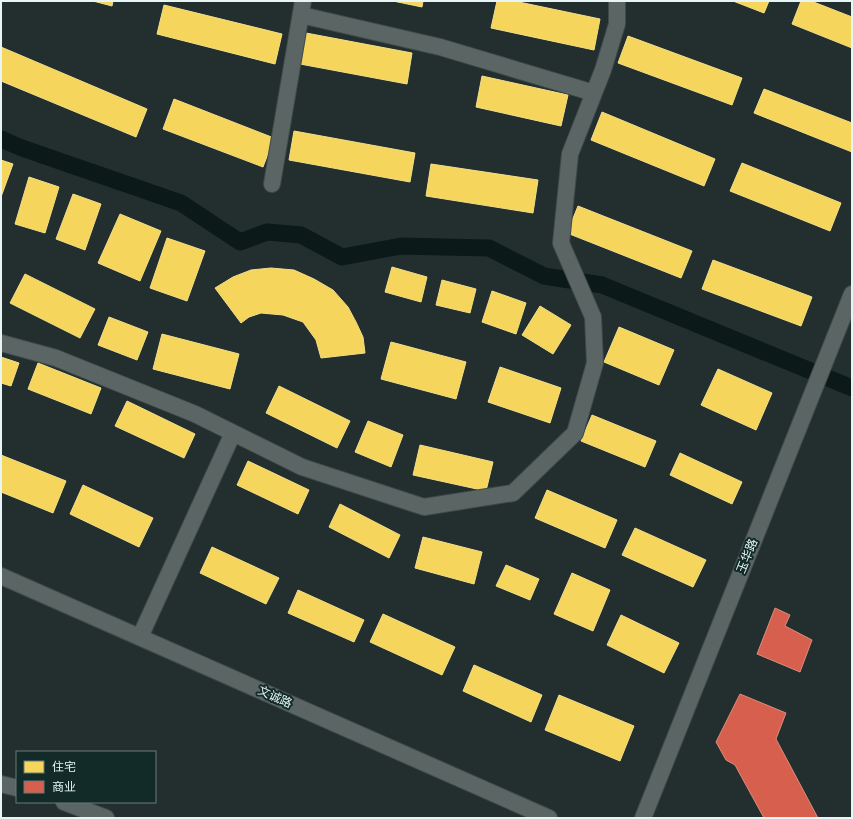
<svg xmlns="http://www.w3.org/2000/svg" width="853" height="819" viewBox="0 0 853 819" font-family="Cabin,'Noto Sans SC',sans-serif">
	<rect width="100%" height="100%" fill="#222f2e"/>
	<path fill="#f6d55c" stroke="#f2df8a" d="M93 1H113L112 6Z
		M393 1H423L422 7Z
		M497 1H514L600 19 594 50 491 28Z
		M733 1H769L764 13Z
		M801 1H811L852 17V48L792 24Z
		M164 5 282 34 275 64 157 34Z
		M306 33 412 53 407 84 300 64Z
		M628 36 742 78 732 105 618 63Z
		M1 47 147 109 136 137 1 81Z
		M482 76 568 95 561 126 476 107Z
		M764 89 852 123V152L754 113Z
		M174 99 274 138 263 167 163 129Z
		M602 112 715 159 704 186 591 140Z
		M294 131 415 153 410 182 289 160Z
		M1 160 13 164 1 197Z
		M742 163 841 203 830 231 730 191Z
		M431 164 538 180 533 213 426 196Z
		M29 177 59 187 45 233 15 224Z
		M73 194 101 204 85 250 56 239Z
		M578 206 692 251 681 278 567 233Z
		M120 214 161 231 140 281 98 263Z
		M167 238 205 251 187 301 150 288Z
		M713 260 812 297 801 326 702 289Z
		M392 267 427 277 421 302 385 292Z
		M271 268 294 270 314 279 333 290 348 307 356 322 363 337 365 353 321 358 316 340 303 322 283 315 261 313 249 317 241 323 215 288 233 277 251 270Z
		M25 274 95 309 80 338 10 303Z
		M442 280 476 289 470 313 436 305Z
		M492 291 526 303 516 334 482 322Z
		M540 306 571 325 553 354 522 335Z
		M109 317 148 332 137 360 98 345Z
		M619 327 674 350 659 385 604 362Z
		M162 334 239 354 230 389 153 369Z
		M391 342 466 362 456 399 381 379Z
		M1 357 19 363 11 386 1 383Z
		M38 363 101 388 91 414 28 389Z
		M500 367 561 388 550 423 488 402Z
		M718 369 772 393 756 430 701 405Z
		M279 386 350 421 337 448 266 413Z
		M127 401 195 434 184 458 115 426Z
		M592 415 656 441 645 467 581 441Z
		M368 421 403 435 391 467 355 452Z
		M420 445 493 462 486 491 413 475Z
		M680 453 742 482 732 504 670 475Z
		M1 455 66 481 53 513 1 492Z
		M248 461 309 490 298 514 237 485Z
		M83 485 153 518 139 547 70 514Z
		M547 490 617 520 605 548 535 518Z
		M340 504 400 535 389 558 329 527Z
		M635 528 706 560 693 587 622 555Z
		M423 537 482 552 474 584 415 568Z
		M212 547 279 578 266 604 200 573Z
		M506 565 539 579 530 600 496 586Z
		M572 573 610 590 593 631 554 614Z
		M298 590 364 620 354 642 288 613Z
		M383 614 455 647 442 675 370 642Z
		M621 615 679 643 664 673 607 645Z
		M474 665 542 695 531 722 463 691Z
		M559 695 634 726 620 761 545 730Z"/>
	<path fill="#d6604d" stroke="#db8d7f" d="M775 608 790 615 785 626 812 640 800 672 757 654Z
		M740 694 786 713 776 739 818 818H764L735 765 726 760 716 742Z"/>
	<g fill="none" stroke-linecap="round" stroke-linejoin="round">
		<path stroke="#0b1918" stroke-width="17" d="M1 139 22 148 181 203 240 242 267 232 301 235 342 257 401 246 489 248 544 276 602 285 852 388"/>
		<defs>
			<path id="minor" d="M301 15 440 47 594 93
				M272 184 303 1
				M1 343 56 358 195 414 302 467 424 507 513 493 575 433 595 363 593 317 561 243 570 154 603 70 617 24V1
				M1 576 549 818
				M140 637 233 433
				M1 784 17 788
				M64 802 106 818
				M643 818 852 294"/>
		</defs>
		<use href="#minor" stroke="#3f4b4b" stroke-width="18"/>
		<use href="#minor" stroke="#5b6564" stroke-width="16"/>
	</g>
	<g text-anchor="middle" stroke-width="4" stroke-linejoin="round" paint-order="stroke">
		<g font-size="12" fill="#e7f6f5" stroke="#122b29">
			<text transform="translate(747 556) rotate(-68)" y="4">玉华路</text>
			<text transform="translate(275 697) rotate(24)" y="4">文诚路</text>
		</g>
	</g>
	<rect width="853" height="819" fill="none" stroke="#e7f6f5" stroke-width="4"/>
	<rect x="16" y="751" width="140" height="52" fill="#122b29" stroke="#677c7b"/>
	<rect x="24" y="761" width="20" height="12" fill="#f6d55c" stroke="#677c7b"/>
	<text x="52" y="771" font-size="12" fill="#e7f6f5">住宅</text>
	<rect x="24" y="781" width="20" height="12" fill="#d6604d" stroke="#677c7b"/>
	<text x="52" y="791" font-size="12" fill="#e7f6f5">商业</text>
</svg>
